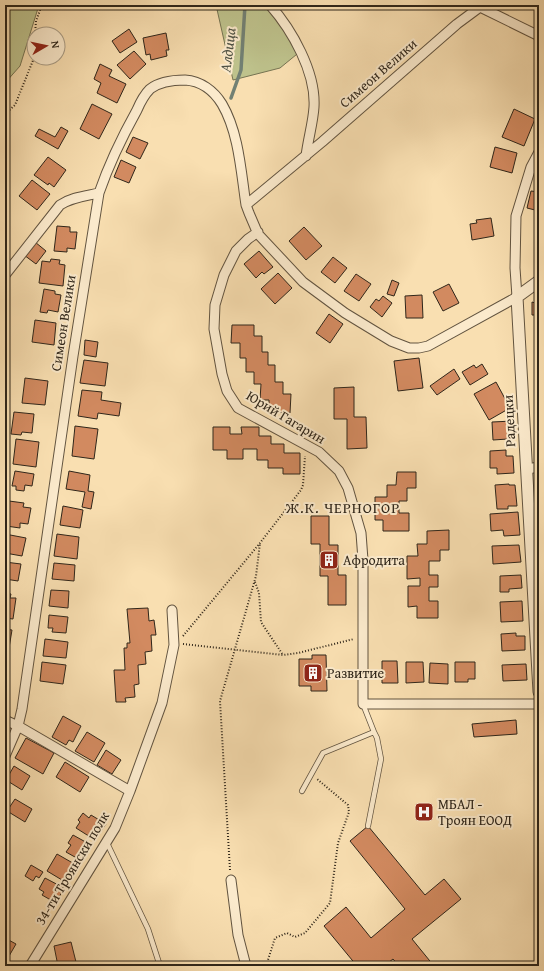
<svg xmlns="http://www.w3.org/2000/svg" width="544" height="971" viewBox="0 0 544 971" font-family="'Gentium Book Plus',serif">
	<rect width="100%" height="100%" fill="#f9dfb1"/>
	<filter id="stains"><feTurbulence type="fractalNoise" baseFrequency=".005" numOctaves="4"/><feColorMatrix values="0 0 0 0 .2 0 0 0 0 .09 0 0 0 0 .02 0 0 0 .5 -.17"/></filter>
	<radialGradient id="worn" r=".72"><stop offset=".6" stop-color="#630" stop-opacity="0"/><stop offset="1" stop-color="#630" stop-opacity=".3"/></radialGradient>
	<path fill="#bec28c" stroke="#767453" d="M5 5H39L20 66 5 83Z
		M216 5H268L302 50 280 68 233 80Z"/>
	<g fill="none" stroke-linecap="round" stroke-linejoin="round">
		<path stroke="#728073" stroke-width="3.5" d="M231 98 241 70 245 5"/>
	</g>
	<path fill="#d28a60" stroke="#2f261a" d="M129 29 137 42 120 53 112 41Z
		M166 33 169 50H166L167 56 151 60 150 54 146 55 143 38Z
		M134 51 146 64 130 79 117 65Z
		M100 64 112 70 109 76 126 84 117 103 97 93 101 83 94 79Z
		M92 104 112 114 99 139 80 129Z
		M514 109 535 119 524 146 502 137Z
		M61 127 68 131 58 149 35 136 39 129 55 137Z
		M133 137 148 143 140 159 126 152Z
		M495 147 517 153 512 173 490 167Z
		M48 157 66 170 54 187 49 183 48 185 34 175Z
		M121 160 136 167 129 183 114 177Z
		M539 167V185L535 184Z
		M32 180 50 194 37 210 19 196Z
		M531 191 539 192V211L527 208Z
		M491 218 494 236 472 240 470 224 477 223 476 220Z
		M57 226 70 227V232H77L75 249 67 248V252L54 251Z
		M304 227 322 246 306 260 289 241Z
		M35 242 46 251 36 264 24 255Z
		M259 251 273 267 264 274 262 272 256 278 244 264Z
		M333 257 347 268 335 283 321 272Z
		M51 259 60 260 59 264 65 265 63 286 39 283 42 261 50 262Z
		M278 273 292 288 275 304 261 289Z
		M356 274 371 284 359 301 344 291Z
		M392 280 399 283 394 296 387 294Z
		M449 284 459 303 443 311 433 292Z
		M44 289 55 291V294L61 295 58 312 48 310 47 313 40 312Z
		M422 295 423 318H406L405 296Z
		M383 296 392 303 382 317 370 307 376 299 379 301Z
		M535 297H539V315H532V302L535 303Z
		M329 314 343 324 330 343 316 333Z
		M35 320 56 323 54 345 32 342Z
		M232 325H254V336H262V352H268V365H275V382H283V394H291L290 413 269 412V400H260L261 384H254V372H246V358H240V343H231Z
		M85 340 98 342 96 357 84 355Z
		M419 358 423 388 398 391 394 361Z
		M84 360 108 363 105 386 80 383Z
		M482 364 488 374 470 385 462 372 474 365 476 368Z
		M539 368V388H538L537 369Z
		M454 369 460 379 437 395 430 386Z
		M25 378 48 381 45 405 22 403Z
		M496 382 510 408 489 420 474 394Z
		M354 387V417H366L367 448 347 449V419H334V388Z
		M82 390 102 392 101 400 121 403 119 416 98 413 97 419 78 416Z
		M14 412 34 414 32 433 22 432 21 435 11 434Z
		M513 421 514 436H508V439L493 440 492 422Z
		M75 426 98 429 94 459 72 456Z
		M213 427H230V434H242L241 427H259V436H271V444H284V453H300V474H283V468H268V460H257V449H243V459H227V450H213Z
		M16 439 39 442 36 467 13 464Z
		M506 450V456H513L514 473 497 474V468H490V451Z
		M15 471 34 474 32 486 25 485 24 491 16 490V486H12Z
		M69 471 90 475 88 491 94 492 91 509 82 507 85 492 66 489Z
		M397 472H416V488H407V501H399V513H409V531H383V520H375V497H387V485H396Z
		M509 484V485H515L517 506H508V509H497L495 485Z
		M9 501 24 503 23 507 31 508 28 524 20 523V528L6 526Z
		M63 506 83 510 80 528 60 525Z
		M518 512 520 535 504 536 503 530 491 531 490 514Z
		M311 516H329V545H338V575H346V605H328V576H320V544H311Z
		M449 530V550H440V561H429V575H438V587H429V601H438V618H417V606L408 607V586H420V578L407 579V556H418L417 544H427V531Z
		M5 534 26 538 22 556 5 553Z
		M57 534 79 537 77 559 54 556Z
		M519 545 521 562 493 564 492 546Z
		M5 562 21 564 18 581 5 579Z
		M54 563 75 565 74 581 52 579Z
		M521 575 522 588 509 589V592H500V576Z
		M51 590 69 591 68 608 49 606Z
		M5 593 11 594 10 598H16L13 619 5 618Z
		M522 601 523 621 501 622 500 602Z
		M148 608 149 621 154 620 156 635H151L152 651 145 652 146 664 138 665 139 684 134 685 135 697 125 698 126 702H116L114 670H125L124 648H127V643H130L127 609Z
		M49 615 68 617 66 633 52 632 53 628H48Z
		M5 629 12 630 9 648 5 647Z
		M516 633V636H525V650L502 651 501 634Z
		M45 639 68 642 66 658 43 656Z
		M312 655H326L327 691H311V686H299V659H312Z
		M382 661H397L398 683H382Z
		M42 662 66 665 63 684 40 681Z
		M406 662H423L424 682 406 683Z
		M455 662H475V679H468V682H455Z
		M430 663 448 664V684L429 683Z
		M526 664 527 680 503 681 502 665Z
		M63 716 81 726 73 742 69 740 66 745 52 737Z
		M516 720 517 734 474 737 472 724Z
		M87 732 105 743 94 762 75 751Z
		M26 738 54 753 43 774 15 758Z
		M106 750 121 760 112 774 97 765Z
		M65 762 89 777 80 792 56 777Z
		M14 766 30 776 22 790 6 780Z
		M15 799 32 809 25 822 7 811Z
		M83 813 89 818 91 815 106 824 95 840 76 828 80 822 78 820Z
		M368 826 425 895 444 879 461 899 412 939 434 966H399L393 959 384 966H357L324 926 346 907 371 938 405 909 350 841Z
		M73 835 91 845 82 861 66 852 71 845 68 843Z
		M57 854 78 866 67 883 47 871Z
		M31 865 43 872 39 878 36 876 33 881 25 876Z
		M45 878 64 888 56 903 42 895 44 892 39 889Z
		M5 938 16 944 5 963Z
		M71 942 77 966H58L54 946Z"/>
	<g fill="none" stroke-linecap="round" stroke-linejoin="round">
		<defs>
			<path id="service" d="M363 704 374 732
				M302 791 323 753 374 732 377 738 381 759 368 826
				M107 843 148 929 160 966"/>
			<path id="minor" d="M270 5C292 30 316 72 314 107 313 123 308 139 306 156
				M246 205 322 142 457 24 480 7 539 36
				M258 232 248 239 236 251 224 275 215 305 214 329 222 374 227 391 238 408 319 452 339 471 348 488 361 533 363 560V704H539
				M5 275 60 205C72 197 86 196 99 193
				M527 469 539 467
				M5 720 18 726 130 791 115 828 30 966
				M5 756 18 726 22 709 73 356 99 193C109 164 122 137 137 110 140 103 145 94 150 89 159 82 174 80 185 80 201 81 214 91 222 104 239 133 241 172 246 205L249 213 258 234 303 282 345 313 391 341 409 348H419L428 346 517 297 515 268 516 216 531 167 539 152
				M130 791 162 703 174 645 172 610
				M231 880 238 935 246 966"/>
			<path id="tertiary" d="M539 281 517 297 539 692"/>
		</defs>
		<use href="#service" stroke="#625440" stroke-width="6"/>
		<use href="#minor" stroke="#625440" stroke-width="11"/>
		<use href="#tertiary" stroke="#625440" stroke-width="13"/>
		<path stroke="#2f261a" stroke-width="2" stroke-dasharray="1 2" stroke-linecap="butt" d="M35 34 36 21 42 5
			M5 114 15 105 34 58
			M255 582 259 593 261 622 283 655
			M183 636 260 543 301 490 303 485 305 456
			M183 644 283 655 298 653 354 639
			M230 870 220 701 256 576 260 543
			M259 966 267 963 275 938 287 933 295 937 305 933 330 903 338 843 349 812 348 805 317 779"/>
		<use href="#service" stroke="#fbeacc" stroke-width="4.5"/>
		<use href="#minor" stroke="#fbeacc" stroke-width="9"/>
		<use href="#tertiary" stroke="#fbeacc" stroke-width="11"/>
	</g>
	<defs>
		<symbol id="building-square" viewBox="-11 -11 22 22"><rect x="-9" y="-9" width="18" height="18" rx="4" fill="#8f2418" stroke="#fbeacc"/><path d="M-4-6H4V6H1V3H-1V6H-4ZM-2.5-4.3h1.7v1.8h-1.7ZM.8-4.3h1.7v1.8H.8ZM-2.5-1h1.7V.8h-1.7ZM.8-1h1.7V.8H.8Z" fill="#fff"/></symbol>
		<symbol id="hospital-square" viewBox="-11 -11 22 22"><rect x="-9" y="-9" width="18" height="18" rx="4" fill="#8f2418" stroke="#fbeacc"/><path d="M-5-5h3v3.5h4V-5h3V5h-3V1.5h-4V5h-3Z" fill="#fff"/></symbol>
	</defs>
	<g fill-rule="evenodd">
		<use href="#building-square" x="318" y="549" width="22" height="22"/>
		<use href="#building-square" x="302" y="662" width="22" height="22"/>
		<use href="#hospital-square" x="413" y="801" width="22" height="22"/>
	</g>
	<g text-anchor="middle" stroke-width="4" stroke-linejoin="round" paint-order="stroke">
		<g font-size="14" fill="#2f261a" stroke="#fbeacc">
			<text transform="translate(378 73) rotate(-41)" y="5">Симеон Велики</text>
			<text transform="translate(63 323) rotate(-81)" y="5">Симеон Велики</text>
			<text transform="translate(286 417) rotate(31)" y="5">Юрий Гагарин</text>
			<text transform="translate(509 421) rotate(-93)" y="5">Радецки</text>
			<text transform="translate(72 868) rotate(-59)" y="5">34-ти Троянски полк</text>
		</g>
		<g font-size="14" fill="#2f261a" stroke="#fbeacc" text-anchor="start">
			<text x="343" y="565">Афродита</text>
			<text x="327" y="678">Развитие</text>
			<text x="438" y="809">МБАЛ -<tspan x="438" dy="16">Троян ЕООД</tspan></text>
		</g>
		<g font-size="15" font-style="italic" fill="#505346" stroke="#fbeacc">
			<text transform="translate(228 50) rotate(-83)" y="5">Алдица</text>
		</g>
		<g font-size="15" letter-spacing="1" fill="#2f261a" stroke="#fbeacc">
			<text x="343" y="513">Ж.К. ЧЕРНОГОР</text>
		</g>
	</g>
	<rect width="544" height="971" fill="none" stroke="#f9dfb1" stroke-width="20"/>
	<rect x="6" y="6" width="532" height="959" fill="none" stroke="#2f261a" stroke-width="2"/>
	<rect x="10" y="10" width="524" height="951" fill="none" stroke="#2f261a"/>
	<g transform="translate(46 46) rotate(81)"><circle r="19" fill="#fbeacc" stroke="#a99c85"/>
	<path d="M0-3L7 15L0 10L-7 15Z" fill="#8f2418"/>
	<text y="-6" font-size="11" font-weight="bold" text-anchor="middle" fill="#2f261a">N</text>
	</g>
	<rect width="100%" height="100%" filter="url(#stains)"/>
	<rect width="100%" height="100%" fill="url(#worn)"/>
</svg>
